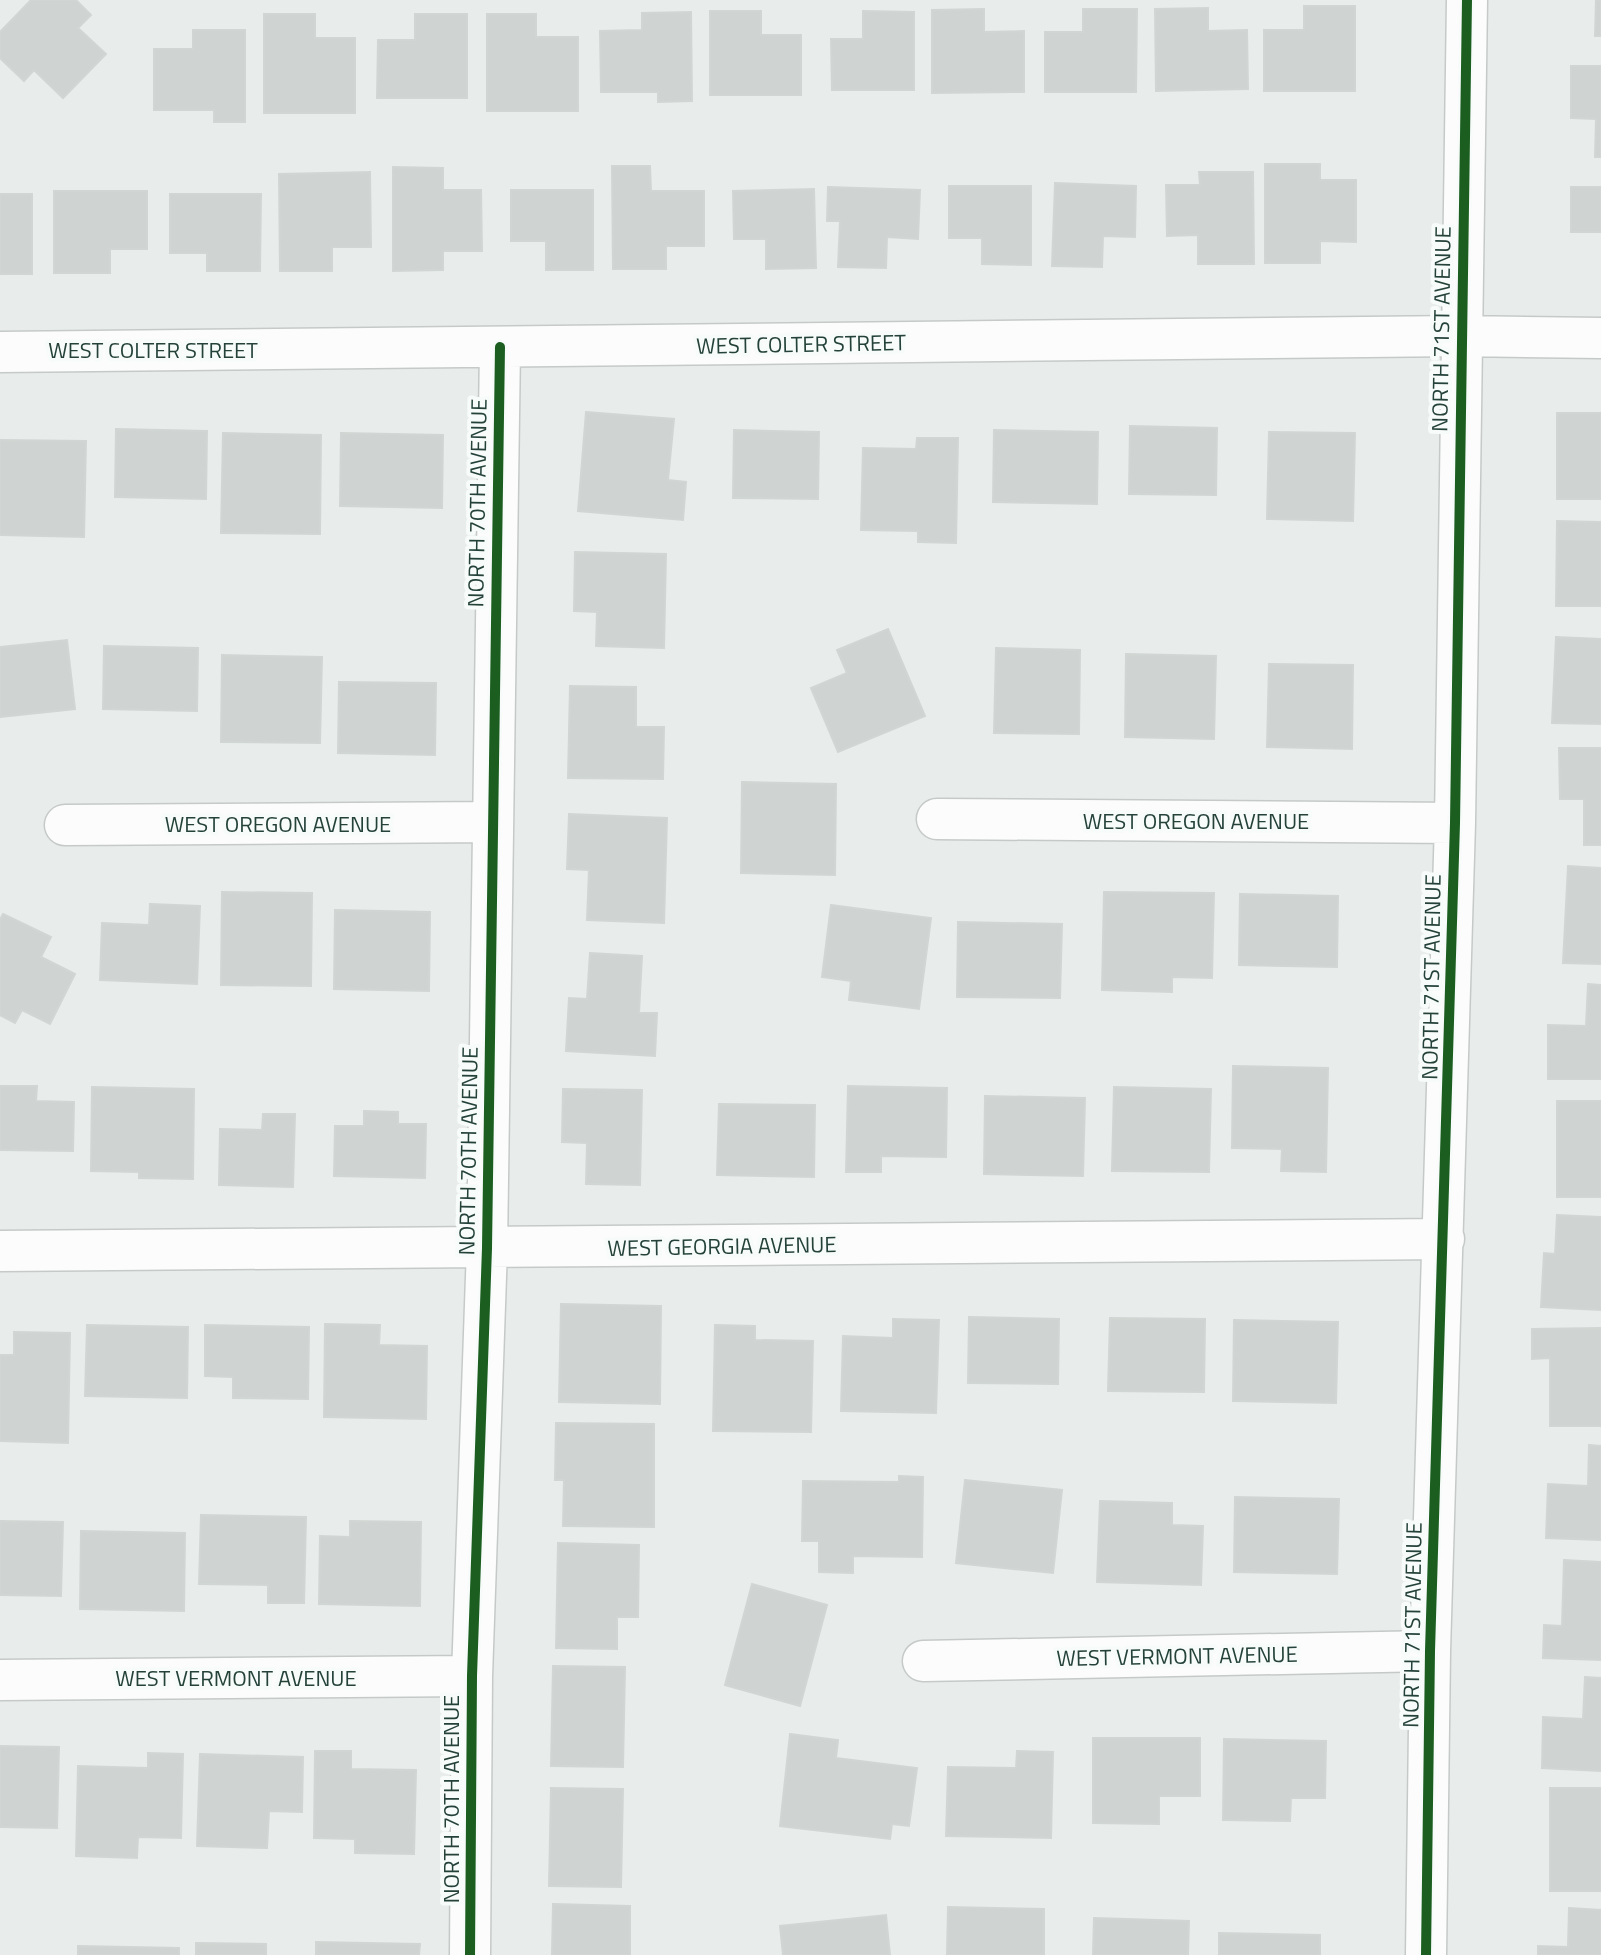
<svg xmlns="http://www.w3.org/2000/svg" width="1601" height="1955" viewBox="0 0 1601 1955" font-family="'Titillium Web',sans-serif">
	<rect width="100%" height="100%" fill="#e8edeb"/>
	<path fill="#cfd4d2" stroke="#d1d6d4" stroke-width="2" d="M31 0H76L91 15 78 28 106 54 63 98 34 70 24 81 0 58V32Z
		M1596 0H1601V36H1595Z
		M1304 6H1355V91H1264V30H1304Z
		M1208 8V31L1247 30 1248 89 1156 91 1155 9Z
		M984 9V32L1024 31V92L932 93V10Z
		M1083 9H1137L1136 92H1045V32H1083Z
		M710 11H761V35H801V95H710Z
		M863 11 914 12V90H832L831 39H863Z
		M691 12 692 101 658 102V92H601L600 31 642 30V13Z
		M264 14H315V38H355V113H264Z
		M415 14H467V98H377L378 40H415Z
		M487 14H536V37H578V111H487Z
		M193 30H245V122H214V110H154V49H193Z
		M1571 66H1601V157H1595L1596 119 1571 118Z
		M1265 164H1320V180H1356V242L1320 241V263H1265Z
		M612 166H650L651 191H704V246H666V269H613Z
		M393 167 443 168V190H481L482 251H443V270L393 271Z
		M370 172 371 247H332V271H280L279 174Z
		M1199 172H1253L1254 264H1198V235L1167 236 1166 185H1200Z
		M1055 183 1136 186 1135 237 1103 236 1102 267 1052 266Z
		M949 186H1031V265L982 264V238H949Z
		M828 187 920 190 918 239 887 237 886 268 838 267 840 221H827Z
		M1571 187H1601V232H1571Z
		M814 189 816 268 766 269V239H734L733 191Z
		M511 190H593V270H546V241H511Z
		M54 191H147V249H110V273H54Z
		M0 194H32V274H0Z
		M170 194H261L260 271H207V253H170Z
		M586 412 674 419 668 480 686 482 683 520 578 511Z
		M1557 413H1601V499H1557Z
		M1130 426 1217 428 1216 495 1129 494Z
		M116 429 207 431 206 499 115 497Z
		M734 430 819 432 818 499 733 498Z
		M994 430 1098 432 1097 504 993 502Z
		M1269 432 1355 433 1353 521 1267 519Z
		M223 433 321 435 320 534 221 533Z
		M341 433 443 435 442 508 340 506Z
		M917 438H958L956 543 918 542V531L861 530 863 448 916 449Z
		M0 440 86 441 84 537 0 535Z
		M1557 521 1601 522V606H1556Z
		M575 552 666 554 664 648 596 646 597 612 574 611Z
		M888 629 925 716 838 752 811 688 847 673 837 650Z
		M1556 637 1601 639V724L1552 723Z
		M67 640 75 709 0 717V647Z
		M104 646 198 648 197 711 103 709Z
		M996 648 1080 650 1079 734 994 733Z
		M1126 654 1216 656 1214 739 1125 737Z
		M222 655 322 657 320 743 221 742Z
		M1269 664 1353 665 1352 749 1267 747Z
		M339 682 436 683 435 755 338 753Z
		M570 686 636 687V727H664L663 779 568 778Z
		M1559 748H1601V845H1584V799H1560Z
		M742 782 836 784 835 875 741 873Z
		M569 814 667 818 664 923 587 920 589 870 567 869Z
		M1568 866 1601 868V964L1563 963Z
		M222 892 312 893 311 986 221 985Z
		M1104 892 1214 893 1212 978 1172 977V992L1102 990Z
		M1240 894 1338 896 1337 967 1239 965Z
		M150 904 200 906 197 984 100 980 102 923 149 925Z
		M831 905 931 918 919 1009 849 1000 851 981 822 977Z
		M335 910 430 912 429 991 334 989Z
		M3 914 51 937 41 957 75 974 50 1024 22 1010 15 1023 0 1015V920Z
		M958 922 1062 924 1060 998 957 997Z
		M590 953 642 956 639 1013H657L655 1056 566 1051 569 998 587 999Z
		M1588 984 1601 985V1079H1548V1025L1586 1026Z
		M1233 1066 1328 1068 1326 1172 1281 1171 1282 1149 1232 1148Z
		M0 1086H37L36 1101 74 1102 73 1151 0 1150Z
		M848 1086 947 1088 946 1157 881 1156V1172H846Z
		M92 1087 194 1089 193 1179 139 1178V1172L91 1171Z
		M1114 1087 1211 1089 1209 1172 1112 1171Z
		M563 1089 642 1090 640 1185 586 1184 587 1143 562 1142Z
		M985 1096 1085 1098 1083 1176 984 1174Z
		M1557 1101H1601V1197H1557Z
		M719 1104 815 1105 814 1177 717 1175Z
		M364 1111 398 1112V1124H426L425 1178 334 1176 335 1126H364Z
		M263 1114H295L293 1187 219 1185 220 1129 262 1130Z
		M1557 1215 1601 1217V1310L1541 1307 1544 1253 1555 1254Z
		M561 1304 661 1306 660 1404 559 1402Z
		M969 1317 1059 1319 1058 1384 968 1383Z
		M1110 1318 1205 1319 1204 1392 1108 1391Z
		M893 1319 939 1320 936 1413 841 1411 843 1336 893 1338Z
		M1234 1320 1338 1322 1336 1403 1233 1401Z
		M325 1324 380 1325 379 1345 427 1346 426 1419 324 1417Z
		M87 1325 188 1327 187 1398 85 1396Z
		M205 1325 309 1327 308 1399 233 1398V1377L205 1376Z
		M715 1325 755 1326V1340L813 1341 811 1432 713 1431Z
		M1601 1328V1426H1550V1358L1532 1359V1329Z
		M14 1332 70 1333 68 1443 0 1441V1355H14Z
		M556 1423 654 1424V1527L563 1526 564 1480H555Z
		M1589 1445 1601 1446V1540L1546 1538 1548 1484 1588 1486Z
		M899 1476 923 1477 922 1557 853 1556V1573L819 1572V1541H802L803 1481 899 1482Z
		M965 1480 1062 1490 1053 1573 956 1563Z
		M1235 1497 1339 1499 1337 1574 1234 1572Z
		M1100 1501 1172 1503V1525L1203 1526 1201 1585 1097 1582Z
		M201 1515 306 1517 304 1603H268V1585L199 1584Z
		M0 1521 63 1522 61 1596 0 1595Z
		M350 1521 421 1522 420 1606 319 1604 320 1536 350 1537Z
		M81 1531 185 1533 184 1611 80 1609Z
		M558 1543 639 1545 638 1617H617V1649L556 1648Z
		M1564 1560 1601 1562V1660L1543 1658 1544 1625 1562 1626Z
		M752 1584 827 1605 800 1706 725 1685Z
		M553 1666 625 1667 623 1767 551 1766Z
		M1585 1677 1601 1678V1771L1542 1768 1543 1717 1583 1719Z
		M790 1734 838 1740 836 1758 917 1768 909 1826 892 1824 890 1839 780 1826Z
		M1093 1738H1200V1796H1159V1824L1093 1823Z
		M1224 1739 1326 1741 1325 1798H1291L1290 1821 1223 1820Z
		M0 1746 59 1747 57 1828 0 1827Z
		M315 1751H351V1769L416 1770 414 1854 355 1853V1839L314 1838Z
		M1017 1751 1053 1752 1051 1838 946 1836 948 1767 1016 1768Z
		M148 1753 183 1754 181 1838 138 1837 137 1858 76 1856 78 1766 148 1768Z
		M200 1754 303 1757 302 1812 269 1811 267 1848 197 1846Z
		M551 1788 623 1789 621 1887 549 1886Z
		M1550 1788H1601V1891H1550Z
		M553 1904 630 1906V1955H552Z
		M948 1907 1044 1909V1955H947Z
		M1569 1908 1601 1910V1955H1538V1946L1568 1947Z
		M886 1915 890 1955H783L780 1926Z
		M1094 1918 1189 1921 1188 1955H1093Z
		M1219 1933 1320 1935V1955H1219Z
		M316 1942 420 1944 419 1955H316Z
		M196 1943 266 1944V1955H196Z
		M78 1946 179 1948V1955H78Z"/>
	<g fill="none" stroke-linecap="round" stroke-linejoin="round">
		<defs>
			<path id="street" d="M0 352 1460 336 1601 338
				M937 819 1455 823
				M65 825 491 822
				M0 1251 1444 1239
				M923 1661 1430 1651
				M0 1680 472 1676
				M470 1955 472 1676 487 1248 500 347
				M1426 1955 1430 1651 1455 823 1467 0"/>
		</defs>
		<use href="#street" stroke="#c5cac8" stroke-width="43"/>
		<use href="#street" stroke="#fcfcfc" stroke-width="40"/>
		<defs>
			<path id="cycleway" d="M470 1955 472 1676 487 1248 500 347
				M1426 1955 1430 1651 1455 823 1467 0"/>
		</defs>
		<use href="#cycleway" stroke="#f7fbf9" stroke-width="15"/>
		<use href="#cycleway" stroke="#1b5e20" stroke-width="10"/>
	</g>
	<g text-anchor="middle" stroke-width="8" stroke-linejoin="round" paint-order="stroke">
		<g font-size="22" fill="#24423a" stroke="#f7fbf9">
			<text transform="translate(1441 329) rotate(-89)" y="8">NORTH 71ST AVENUE</text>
			<text transform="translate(801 344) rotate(-1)" y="8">WEST COLTER STREET</text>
			<text x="153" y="358">WEST COLTER STREET</text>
			<text transform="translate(477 503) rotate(-89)" y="8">NORTH 70TH AVENUE</text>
			<text x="1196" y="829">WEST OREGON AVENUE</text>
			<text x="278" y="832">WEST OREGON AVENUE</text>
			<text transform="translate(1431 977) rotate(-89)" y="8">NORTH 71ST AVENUE</text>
			<text transform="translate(468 1151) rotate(-89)" y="8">NORTH 70TH AVENUE</text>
			<text transform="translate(722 1246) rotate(-1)" y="8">WEST GEORGIA AVENUE</text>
			<text transform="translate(1412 1625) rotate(-89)" y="8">NORTH 71ST AVENUE</text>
			<text transform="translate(1177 1656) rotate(-1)" y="8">WEST VERMONT AVENUE</text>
			<text x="236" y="1686">WEST VERMONT AVENUE</text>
			<text transform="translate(451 1799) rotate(-90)" y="8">NORTH 70TH AVENUE</text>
		</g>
	</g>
</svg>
